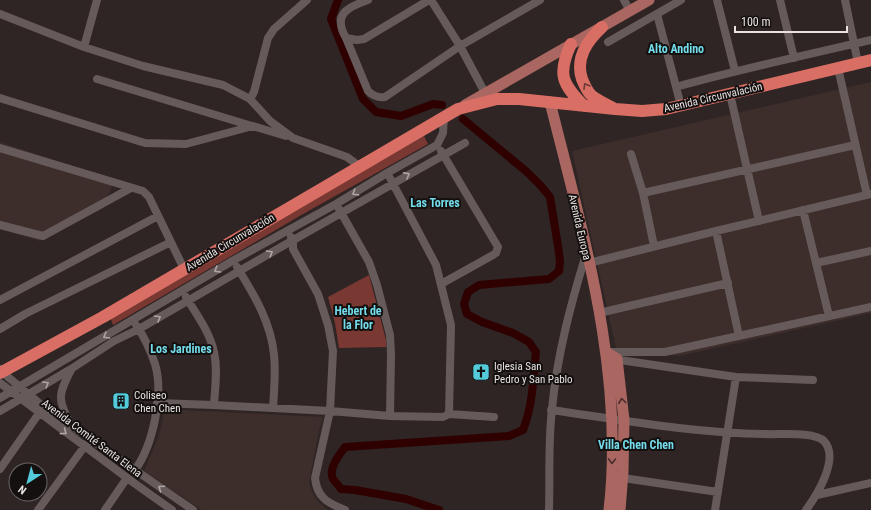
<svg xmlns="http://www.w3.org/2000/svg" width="871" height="510" viewBox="0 0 871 510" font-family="'Roboto Condensed',sans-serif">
	<rect width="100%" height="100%" fill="#2f2524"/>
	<path fill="#3d2e2b" d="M871 82V313L679 356 616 348 572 151Z
		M0 142 115 180 102 209 40 241 0 229Z
		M164 409 323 417 319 430 309 483 314 496 319 503 328 510H202L144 471 158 438 162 423Z"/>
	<path fill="#7a3832" d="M424 136 428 144 303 214 113 325 110 316Z
		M369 275 386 340V347L339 348 335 323 328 297Z"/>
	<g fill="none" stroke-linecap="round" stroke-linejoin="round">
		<path stroke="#2e0000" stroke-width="8" d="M338 0 331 19 363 99 376 112 401 116 433 104 442 105
			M439 510 406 499 355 490 341 489C339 486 335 482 333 479 328 469 339 455 345 447L509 436 523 430C533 405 533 379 536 352L529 342 513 333 482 322 467 314 464 304 468 292 479 285 549 279 559 271 560 261 558 246 550 197 541 186 527 172 463 119"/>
		<path stroke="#665b5a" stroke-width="8" d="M368 0C348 7 332 14 346 38L357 40 364 39 429 0
			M431 0 460 46 485 93
			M624 0 630 11
			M717 0 735 71
			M780 0 794 58
			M845 0 858 63
			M0 14 84 47 143 66 223 85 250 99 270 121 293 138 347 157 359 166
			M657 14 681 106
			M346 38 368 91C373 96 378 98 385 97L460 46 540 0
			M608 42 681 0
			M84 47 97 0
			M838 68 867 195
			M97 79 252 126
			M676 87C741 69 806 55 871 40
			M730 94 759 221
			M0 98 145 143 186 144 253 126 286 136
			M250 99 254 92 268 38 274 29 307 0
			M0 148 143 191 149 197 184 269
			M441 151 498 247 496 253 493 255 441 284
			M631 154 643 193 654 246
			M390 178 436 265 451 325 449 414
			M643 193 855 145
			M339 209 369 262 377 285 390 335 391 355 390 416
			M803 210 829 316
			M0 225 43 236 131 188
			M716 231 739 336
			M291 237 293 240V249L318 294 328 325 333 351 330 411 315 478C317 498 328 503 345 510
			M589 263 716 231 871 194
			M816 263 871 251
			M237 267C254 295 271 322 274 355 276 372 274 391 273 408
			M186 297C196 314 210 332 214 352 218 369 215 387 214 405
			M0 300 158 216
			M599 313 728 283
			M0 329 25 314 171 242
			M607 352H665L871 307
			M613 359 736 377 813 380
			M0 369 2 372 44 407 193 510
			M71 370C57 397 58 398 71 426
			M0 383 134 483 172 510
			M0 398 234 260 336 204 387 173 437 145 443 133 444 116
			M157 403 214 405 330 411 390 416 443 417 449 414 494 417
			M551 410C622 420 694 433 765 434 779 435 814 431 824 441 840 458 817 495 806 510
			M0 411 71 369 114 341 139 329 281 247 465 143
			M0 469 42 409
			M135 470C153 445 164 394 155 364 151 352 143 335 136 325
			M623 478 718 492
			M817 495 871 483
			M38 510 87 443
			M105 510 127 478
			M549 510C550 477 548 442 552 409 557 355 571 303 587 251
			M715 510 736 377"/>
		<path stroke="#aa6660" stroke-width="11" d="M550 102C583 235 625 372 609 510
			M465 105 649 0
			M606 352 617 359 624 420 623 472 620 510"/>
		<path stroke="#d86e64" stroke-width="12" d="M602 27C587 41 575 58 582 79 584 84 587 91 591 95 597 100 606 104 613 108
			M571 44C557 74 562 84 584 106
			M0 373 103 317 458 109 497 99H519L615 109 642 111 666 109 871 60"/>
	</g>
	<defs><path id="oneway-chevron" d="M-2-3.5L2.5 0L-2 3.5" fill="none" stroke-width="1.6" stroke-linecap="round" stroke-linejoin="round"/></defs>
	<use stroke="#6c3a35" href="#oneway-chevron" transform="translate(586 86) rotate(-120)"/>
	<g stroke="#aea5a4">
		<use href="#oneway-chevron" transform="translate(407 175) rotate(-29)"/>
		<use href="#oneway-chevron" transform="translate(355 193) rotate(148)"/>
		<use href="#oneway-chevron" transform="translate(270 253) rotate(-31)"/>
		<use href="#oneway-chevron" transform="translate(217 270) rotate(150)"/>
		<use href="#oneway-chevron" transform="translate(158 318) rotate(-30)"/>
		<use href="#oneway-chevron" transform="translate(106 336) rotate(150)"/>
		<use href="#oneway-chevron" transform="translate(46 384) rotate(-31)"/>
		<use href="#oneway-chevron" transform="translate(64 432) rotate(37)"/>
		<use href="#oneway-chevron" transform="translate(161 488) rotate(-145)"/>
	</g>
	<g stroke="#482e2b">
		<use href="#oneway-chevron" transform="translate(622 401) rotate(-97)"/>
		<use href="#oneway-chevron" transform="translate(612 461) rotate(91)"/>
	</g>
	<defs>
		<symbol id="church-square" viewBox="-11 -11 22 22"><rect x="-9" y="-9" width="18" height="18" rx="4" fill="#53cbdb" stroke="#14100f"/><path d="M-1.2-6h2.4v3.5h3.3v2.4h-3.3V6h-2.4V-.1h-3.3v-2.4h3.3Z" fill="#111"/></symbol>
		<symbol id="building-square" viewBox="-11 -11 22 22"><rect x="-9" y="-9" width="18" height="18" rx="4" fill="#53cbdb" stroke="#14100f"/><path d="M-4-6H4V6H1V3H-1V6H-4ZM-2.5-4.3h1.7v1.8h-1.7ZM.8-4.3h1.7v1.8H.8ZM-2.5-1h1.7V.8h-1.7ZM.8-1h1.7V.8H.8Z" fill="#111"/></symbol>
	</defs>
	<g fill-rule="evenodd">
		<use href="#church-square" x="471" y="362" width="20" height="20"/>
		<use href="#building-square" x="111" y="391" width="20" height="20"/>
	</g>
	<g text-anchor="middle" stroke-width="4" stroke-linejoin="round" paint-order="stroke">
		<g font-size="11" fill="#e8e2e1" stroke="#14100f">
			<text transform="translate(713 97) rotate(-13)" y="4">Avenida Circunvalación</text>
			<text transform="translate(580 227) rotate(77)" y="4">Avenida Europa</text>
			<text transform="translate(230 242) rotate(-31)" y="4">Avenida Circunvalación</text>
			<text transform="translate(92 438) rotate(37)" y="4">Avenida Comité Santa Elena</text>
		</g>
		<g font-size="11" fill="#e8e2e1" stroke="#14100f" text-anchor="start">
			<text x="494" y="370">Iglesia San<tspan x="494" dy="13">Pedro y San Pablo</tspan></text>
			<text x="134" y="399">Coliseo<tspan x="134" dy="13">Chen Chen</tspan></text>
		</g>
		<g font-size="12" font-weight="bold" fill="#73ddeb" stroke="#14100f">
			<text x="676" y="53">Alto Andino</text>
			<text x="435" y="207">Las Torres</text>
			<text x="358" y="315">Hebert de<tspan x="358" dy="14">la Flor</tspan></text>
			<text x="181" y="353">Los Jardines</text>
			<text x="636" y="449">Villa Chen Chen</text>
		</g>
	</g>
	<g transform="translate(28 482) rotate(216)"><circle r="19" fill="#14100f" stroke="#696463"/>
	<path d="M0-3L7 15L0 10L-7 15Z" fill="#53cbdb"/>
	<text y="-6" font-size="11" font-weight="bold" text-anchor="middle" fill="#e8e2e1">N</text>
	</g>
	<path d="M735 26v6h112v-6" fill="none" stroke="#e8e2e1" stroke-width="2"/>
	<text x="741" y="26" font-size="12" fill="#e8e2e1" stroke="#14100f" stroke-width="3" paint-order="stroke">100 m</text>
</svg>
